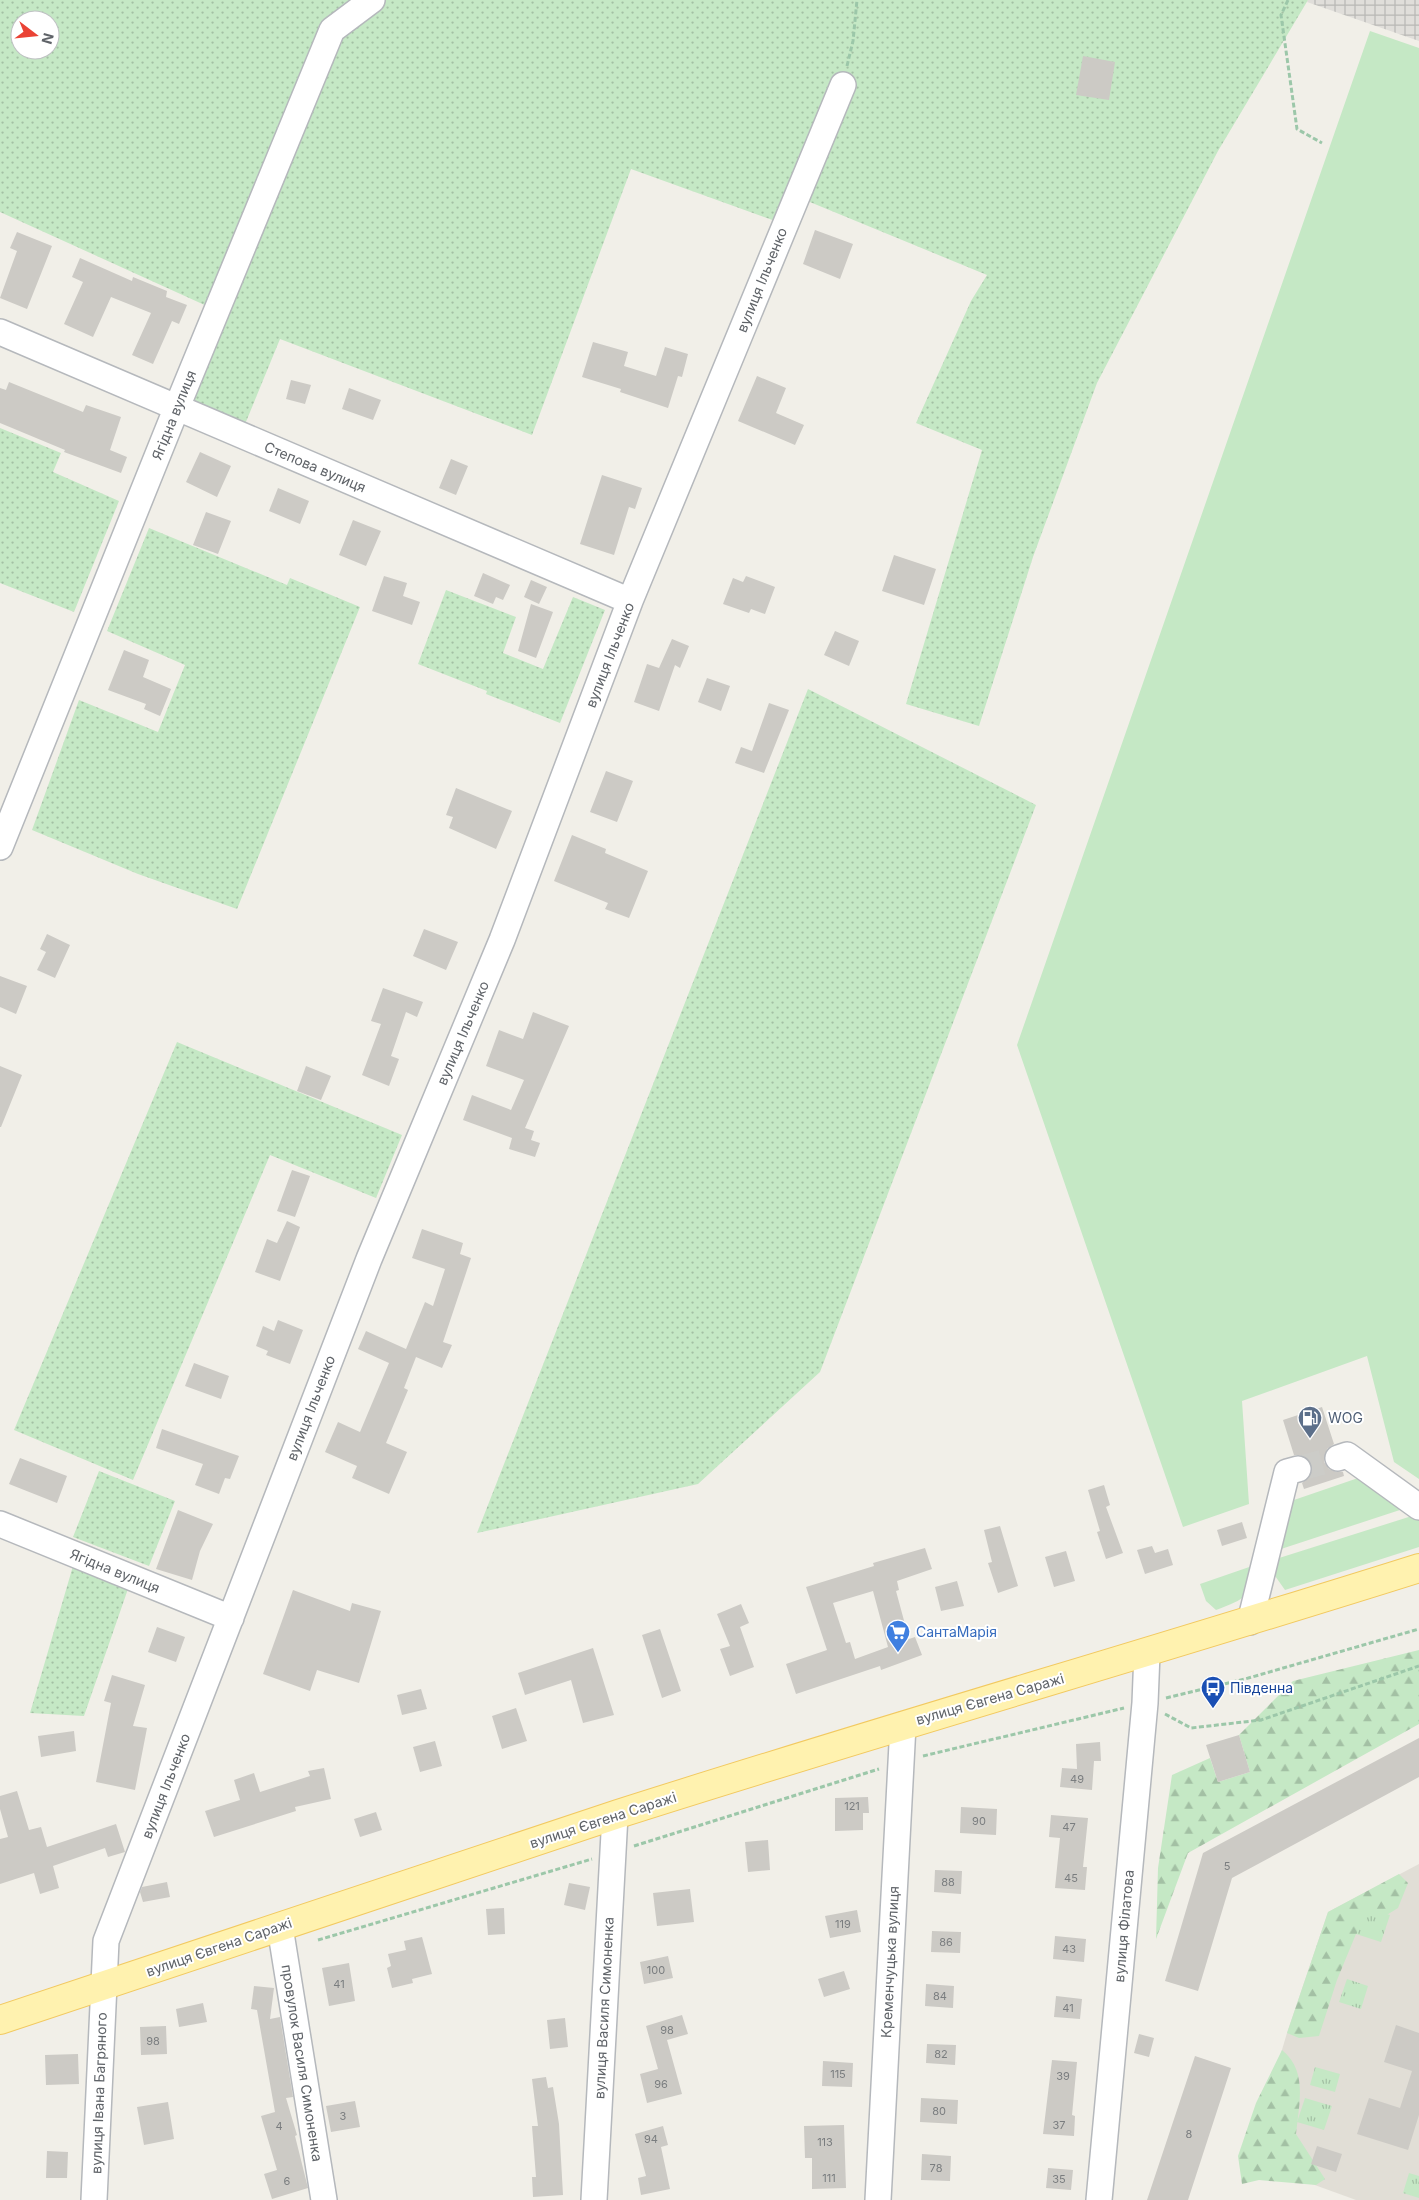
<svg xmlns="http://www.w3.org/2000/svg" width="1419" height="2200" viewBox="0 0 1419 2200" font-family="Inter,sans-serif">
	<defs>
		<pattern id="industrial-grid" width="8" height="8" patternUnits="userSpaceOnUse" patternTransform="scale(1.25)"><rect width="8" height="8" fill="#e0deda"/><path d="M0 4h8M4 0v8" fill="none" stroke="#b9b8b5"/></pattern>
		<pattern id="forest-firs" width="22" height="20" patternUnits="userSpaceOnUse" patternTransform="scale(1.25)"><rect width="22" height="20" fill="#c5e8c5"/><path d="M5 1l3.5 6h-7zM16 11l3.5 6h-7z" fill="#a3c0a4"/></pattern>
		<pattern id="park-tufts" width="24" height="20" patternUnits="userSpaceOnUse" patternTransform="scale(1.25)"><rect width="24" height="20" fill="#c5e8c5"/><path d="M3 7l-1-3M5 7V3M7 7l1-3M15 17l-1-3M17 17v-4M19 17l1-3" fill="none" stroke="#a3c0a4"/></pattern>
		<pattern id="garden-dots" width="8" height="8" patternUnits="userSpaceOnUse" patternTransform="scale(1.25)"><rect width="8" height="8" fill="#c5e8c5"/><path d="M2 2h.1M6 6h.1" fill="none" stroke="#a3c0a4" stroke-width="1.8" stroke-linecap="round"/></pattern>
	</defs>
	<rect width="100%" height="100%" fill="#f1efe8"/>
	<path fill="url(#industrial-grid)" d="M1308 0H1419V41L1307 2Z"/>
	<path fill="#e1ded6" d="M1419 1864V2200H1356L1249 2161 1287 2033 1328 1912Z"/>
	<path fill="#c5e8c5" d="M1370 31 1419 48V1479L1394 1462 1367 1356 1242 1401 1249 1504 1183 1527 1017 1045Z
		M1364 1476 1406 1508 1278 1550 1291 1501Z
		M1415 1515 1419 1518V1547L1285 1590 1273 1573 1276 1559Z
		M1255 1565C1249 1598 1247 1598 1216 1610L1206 1601 1200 1584Z"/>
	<path fill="url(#forest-firs)" d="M1419 1650V1724L1188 1853 1156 1939 1158 1868 1172 1775 1210 1758 1218 1782 1250 1772 1239 1735 1293 1681Z
		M1399 1874 1408 1883 1398 1908 1356 1934 1337 1980 1319 2036 1299 2038 1287 2033 1328 1912Z
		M1282 2050C1308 2071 1299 2104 1296 2134L1325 2179 1316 2185 1259 2180 1242 2184 1238 2156 1256 2103Z"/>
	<path fill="url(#park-tufts)" d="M1365 1907 1390 1915 1381 1942 1356 1934Z
		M1347 1979 1368 1986 1361 2009 1339 2002Z
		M1315 2067 1340 2074 1335 2092 1310 2085Z
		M1305 2098 1332 2106 1324 2130 1297 2122Z
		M1409 2173 1419 2176V2198L1403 2193Z"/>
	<path fill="url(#garden-dots)" fill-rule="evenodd" d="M0 0H1308L1218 151 1097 383 1033 557 979 726 906 704 982 450 916 423 971 301 987 275 805 200 789 226 631 169 532 435 280 339 243 429 182 406 220 312 0 212ZM20 20H50V50H20Z
		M0 428 61 453 53 472 119 501 74 612 0 583Z
		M149 528 287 585 290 578 360 607 237 909 138 874 32 830 79 700 158 732 185 665 107 631Z
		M446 590 516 617 503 653 543 669 573 597 605 610 560 723 486 694 487 691 418 664Z
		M808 689 1036 805 820 1372 698 1484 477 1533Z
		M177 1042 402 1135 376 1198 270 1155 133 1480 14 1430Z
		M99 1471 175 1501 149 1566 73 1537Z
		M73 1566 129 1586 84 1716 30 1713Z"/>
	<path fill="#cccac5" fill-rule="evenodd" d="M1083 56 1115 62 1109 100 1076 95Z
		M815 230 853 244 840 279 803 264Z
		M17 232 52 246 27 309 0 298 17 251 10 248Z
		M80 258 132 281 133 277 167 291 166 297 187 305 179 324 172 321 153 364 132 355 151 313 111 297 93 337 64 324 83 282 72 277Z
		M593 342 628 352 624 366 656 376 665 347 688 354 682 377 678 376 668 408 620 392 621 389 582 377Z
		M757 376 786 388 776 413 804 425 795 445 738 421Z
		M291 380 311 385 305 404 286 399Z
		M9 382 83 412 86 405 121 417 110 450 127 457 121 473 64 452 65 450 0 423V388L6 390Z
		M349 388 381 400 373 420 342 409Z
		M200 452 231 466 217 497 186 482Z
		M451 459 468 466 456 495 439 488Z
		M602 475 642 488 635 509 629 507 614 555 580 544Z
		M278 488 309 501 300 524 269 511Z
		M206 512 231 521 218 554 193 545Z
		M353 520 381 531 366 566 339 555Z
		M894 555 936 569 924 605 882 591Z
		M483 573 510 585 503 600 496 597 493 604 474 596Z
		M384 576 407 583 403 596 420 602 412 625 372 611Z
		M746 576 775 587 765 614 751 609 749 613 723 604 733 578 743 582Z
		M531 580 547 587 539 604 524 597Z
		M531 604 553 612 536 658 518 651Z
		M835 631 859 641 849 666 824 655Z
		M672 639 689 646 680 668 675 665 659 711 634 702 647 664 659 668Z
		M124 650 149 660 143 677 171 689 160 716 144 709 146 704 108 690Z
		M707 678 730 686 721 711 698 702Z
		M769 703 789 710 764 773 735 763 741 747 752 751Z
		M606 771 633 781 617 822 590 812Z
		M456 788 512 811 496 849 449 828 453 817 446 815Z
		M572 835 606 849 605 853 648 871 629 918 605 909 608 903 554 881Z
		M424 929 458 942 446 970 413 956Z
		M47 934 70 945 55 978 37 970 46 952 40 949Z
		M0 976 27 986 16 1014 0 1007Z
		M383 988 423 1002 417 1017 406 1012 391 1056 399 1059 389 1086 362 1075 381 1024 371 1021Z
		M533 1012 569 1026 525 1128 534 1131 531 1140 540 1143 535 1157 509 1149 512 1138 463 1120 472 1095 511 1110 524 1080 486 1066 499 1030 523 1039Z
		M0 1066 22 1075 1 1127H0Z
		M306 1066 331 1076 321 1100 297 1091Z
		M292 1170 310 1176 295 1217 277 1211Z
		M287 1221 300 1227 280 1281 255 1272 267 1239 277 1243Z
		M422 1229 463 1243 460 1254 471 1258 443 1342 452 1345 442 1368 416 1357 404 1388 408 1390 386 1443 407 1452 389 1494 352 1478 357 1466 325 1452 338 1422 360 1432 389 1363 358 1349 366 1331 406 1349 425 1302 433 1306 445 1269 412 1258Z
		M278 1320 303 1330 290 1364 266 1355 268 1351 256 1346 263 1326 274 1331Z
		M194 1363 229 1376 221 1399 185 1386Z
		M1322 1407 1334 1444 1327 1449 1324 1462 1329 1469 1336 1472H1343L1344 1476 1304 1489 1302 1483 1312 1473V1465L1302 1455H1294L1283 1420Z
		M162 1429 239 1456 230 1479 225 1478 219 1494 195 1485 203 1464 156 1448Z
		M20 1458 67 1476 57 1503 9 1484Z
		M1104 1485 1110 1505 1106 1507 1123 1553 1106 1559 1097 1532 1100 1531 1088 1490Z
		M178 1510 213 1524 200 1551 192 1580 156 1569Z
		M1242 1522 1247 1538 1222 1546 1217 1530Z
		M1000 1526 1018 1586 998 1593 988 1563 992 1562 984 1530Z
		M1152 1546 1155 1553 1168 1549 1173 1565 1145 1574 1137 1550Z
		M925 1548 932 1569 897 1581 899 1590 896 1591 909 1639 915 1637 922 1655 881 1670 880 1666 796 1694 786 1664 827 1650 806 1587 874 1566 873 1563ZM873 1591 888 1647 855 1659 850 1642 846 1643 833 1603Z
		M1066 1551 1075 1581 1054 1587 1045 1557Z
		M957 1581 964 1606 941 1611 935 1587Z
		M293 1590 350 1611 352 1603 381 1611 359 1683 317 1670 310 1691 263 1674Z
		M741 1604 749 1623 740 1627 754 1667 730 1676 720 1649 730 1646 717 1614Z
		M157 1627 185 1637 176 1662 148 1652Z
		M660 1629 681 1691 662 1698 642 1635Z
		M593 1648 614 1715 583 1723 571 1680 525 1695 518 1673Z
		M112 1675 145 1685 133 1726 147 1728 135 1790 96 1782 111 1703 104 1701Z
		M421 1689 427 1709 402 1715 397 1695Z
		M516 1708 527 1741 502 1749 492 1716Z
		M74 1731 76 1751 41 1757 38 1736Z
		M1239 1735 1250 1772 1218 1782 1206 1745Z
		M1419 1738V1777L1232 1878 1198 1991 1165 1981 1203 1853Z
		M435 1741 442 1766 420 1772 413 1747Z
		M1100 1742 1101 1761H1094L1092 1790 1060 1787 1062 1768 1077 1769 1076 1744Z
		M324 1768 331 1799 295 1807 296 1811 214 1837 205 1811 240 1800 234 1780 254 1773 260 1792 310 1776 308 1771Z
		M17 1791 29 1830 41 1827 47 1847 116 1824 125 1852 108 1857 105 1848 53 1866 59 1888 40 1894 34 1873 0 1884V1839L8 1837 0 1809V1796Z
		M868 1797 869 1813H863V1830L835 1831V1798Z
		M961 1807 997 1809 996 1835 960 1833Z
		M376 1812 382 1830 360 1837 354 1819Z
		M1051 1815 1088 1818 1083 1867H1087L1085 1890 1055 1888 1060 1838 1049 1837Z
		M768 1840 770 1870 748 1872 745 1842Z
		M935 1870 962 1871 961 1894 934 1892Z
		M167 1882 170 1897 143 1902 140 1892 142 1887Z
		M569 1883 590 1887 585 1910 564 1905Z
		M690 1889 694 1922 657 1926 653 1893Z
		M504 1908 505 1934 488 1935 486 1909Z
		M857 1910 861 1932 830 1938 825 1916Z
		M932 1931 961 1932 960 1953 931 1952Z
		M1055 1936 1086 1939 1084 1962 1053 1959Z
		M422 1937 432 1974 412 1979 413 1983 392 1988 387 1968 391 1966 388 1954 406 1950 404 1941Z
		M668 1956 673 1978 644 1984 640 1962Z
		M349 1963 355 2001 329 2006 322 1968Z
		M844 1971 850 1989 824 1997 818 1979Z
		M926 1984 954 1986 953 2008 925 2006Z
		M254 1986 274 1988 270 2019 280 2017 293 2097 286 2098 297 2135 295 2136 308 2188 272 2199 264 2174 277 2170 261 2116 275 2112 257 2010 251 2009Z
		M1056 1996 1082 1999 1080 2019 1054 2017Z
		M203 2003 207 2022 179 2027 176 2009Z
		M682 2015 688 2034 667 2040 682 2094 647 2103 640 2074 658 2069 646 2026Z
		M565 2018 568 2047 550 2049 547 2020Z
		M1396 2025 1419 2033V2115L1408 2150 1357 2134 1369 2098 1400 2108 1412 2071 1384 2062Z
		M166 2026 167 2054 141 2055 140 2027Z
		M1139 2034 1154 2038 1149 2057 1134 2053Z
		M927 2044 956 2045 955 2065 926 2063Z
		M78 2054 79 2084 46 2085 45 2055Z
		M1195 2056 1231 2068 1188 2200H1147Z
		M1052 2060 1077 2062 1072 2115 1075 2116 1074 2136 1043 2134Z
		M823 2061 853 2063 852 2087 822 2086Z
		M546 2077 548 2088 553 2087 559 2124 563 2195 533 2197 532 2177H536L532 2126H538L532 2079Z
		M921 2098 958 2100 957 2124 920 2122Z
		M355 2101 360 2127 331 2132 326 2106Z
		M168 2102 174 2139 144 2145 137 2107Z
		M844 2125 846 2188 812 2189V2158H805L804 2126Z
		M663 2126 668 2145 661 2147 670 2189 641 2195 638 2178 646 2176 635 2134Z
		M1317 2146 1342 2154 1336 2172 1311 2164Z
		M47 2151 68 2152 67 2178H46Z
		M922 2154 951 2156 950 2181 921 2180Z
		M1048 2168 1073 2170 1071 2190 1046 2188Z"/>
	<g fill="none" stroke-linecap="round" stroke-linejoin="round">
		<path stroke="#ccccc8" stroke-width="25" stroke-dasharray="25 12" stroke-linecap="butt" d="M1298 1469 1338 1458"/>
		<defs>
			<path id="minor" d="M0 332 630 601
				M0 847 177 407 332 30 372 0
				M1338 1458 1347 1455 1419 1507
				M0 1524 231 1618
				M1250 1622 1287 1472 1298 1469
				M280 1927 324 2200
				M94 2200 106 1941 369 1259 502 940 630 601 843 85
				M594 2200 615 1815
				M878 2200 903 1725
				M1099 2200 1145 1703 1147 1653"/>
			<path id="major" d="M0 2020C206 1953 411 1881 618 1814 884 1729 1153 1652 1419 1568"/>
		</defs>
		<use href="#minor" stroke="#b5b8bc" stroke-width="28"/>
		<use href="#major" stroke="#f2c960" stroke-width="30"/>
		<path stroke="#9cc7a9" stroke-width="3" stroke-dasharray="5 2.5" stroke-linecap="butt" d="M1288 0 1281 15 1297 129 1322 143
			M847 66 853 41 857 0
			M1166 1698 1245 1679 1419 1629
			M1165 1714 1191 1728 1261 1720 1419 1666
			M923 1756 1124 1708
			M634 1846 879 1769
			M318 1940 592 1859"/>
		<use href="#minor" stroke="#fff" stroke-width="25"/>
		<use href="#major" stroke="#fff2af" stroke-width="28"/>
	</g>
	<defs>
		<symbol id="fuel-pin" viewBox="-11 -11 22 30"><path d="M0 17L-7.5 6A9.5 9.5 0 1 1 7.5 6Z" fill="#5c6f8a" stroke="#fff"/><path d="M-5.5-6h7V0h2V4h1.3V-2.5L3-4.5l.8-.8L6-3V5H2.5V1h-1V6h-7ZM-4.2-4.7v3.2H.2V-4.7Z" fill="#fff"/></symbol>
		<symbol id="supermarket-pin" viewBox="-11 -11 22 30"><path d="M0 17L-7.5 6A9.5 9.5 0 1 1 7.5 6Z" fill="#3f7fe0" stroke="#fff"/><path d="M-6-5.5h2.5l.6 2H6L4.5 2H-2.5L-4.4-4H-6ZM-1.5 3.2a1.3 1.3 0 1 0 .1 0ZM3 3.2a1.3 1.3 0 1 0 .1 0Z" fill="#fff"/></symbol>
		<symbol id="bus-pin" viewBox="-11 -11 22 30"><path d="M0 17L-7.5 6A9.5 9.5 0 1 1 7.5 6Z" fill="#1a4fb4" stroke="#fff"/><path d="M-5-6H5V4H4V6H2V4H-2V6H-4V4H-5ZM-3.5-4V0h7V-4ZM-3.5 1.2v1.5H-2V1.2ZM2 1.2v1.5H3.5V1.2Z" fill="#fff"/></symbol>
	</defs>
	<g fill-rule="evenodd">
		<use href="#fuel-pin" x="1296" y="1404" width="28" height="38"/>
		<use href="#supermarket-pin" x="884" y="1618" width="28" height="38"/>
		<use href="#bus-pin" x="1199" y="1674" width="28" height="38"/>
	</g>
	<g text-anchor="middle" stroke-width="4" stroke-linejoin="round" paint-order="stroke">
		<g font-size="11" fill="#7a7d7f">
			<text x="1077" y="1783">49</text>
			<text x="852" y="1810">121</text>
			<text x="979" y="1825">90</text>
			<text x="1069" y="1831">47</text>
			<text x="1227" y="1870">5</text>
			<text x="1071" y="1882">45</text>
			<text x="948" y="1886">88</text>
			<text x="843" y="1928">119</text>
			<text x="946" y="1946">86</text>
			<text x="1069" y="1953">43</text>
			<text x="656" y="1974">100</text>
			<text x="339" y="1988">41</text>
			<text x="940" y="2000">84</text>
			<text x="1068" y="2012">41</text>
			<text x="667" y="2034">98</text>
			<text x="153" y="2045">98</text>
			<text x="941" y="2058">82</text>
			<text x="838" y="2078">115</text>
			<text x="1063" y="2080">39</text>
			<text x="661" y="2088">96</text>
			<text x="939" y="2115">80</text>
			<text x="343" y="2120">3</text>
			<text x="1059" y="2129">37</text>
			<text x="279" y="2130">4</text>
			<text x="1189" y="2138">8</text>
			<text x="651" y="2143">94</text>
			<text x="825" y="2146">113</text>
			<text x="936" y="2172">78</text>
			<text x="829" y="2182">111</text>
			<text x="1059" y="2183">35</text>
			<text x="287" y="2185">6</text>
		</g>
		<g font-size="14" fill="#5f6368" stroke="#fff">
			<text transform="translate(762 280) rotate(-68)" y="5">вулиця Ільченко</text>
			<text transform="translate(174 415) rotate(-68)" y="5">Ягідна вулиця</text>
			<text transform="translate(315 467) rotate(23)" y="5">Степова вулиця</text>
			<text transform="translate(610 655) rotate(-69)" y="5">вулиця Ільченко</text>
			<text transform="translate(463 1033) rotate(-67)" y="5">вулиця Ільченко</text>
			<text transform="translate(311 1408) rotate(-69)" y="5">вулиця Ільченко</text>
			<text transform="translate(115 1571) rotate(22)" y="5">Ягідна вулиця</text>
			<text transform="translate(990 1699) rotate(-16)" y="5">вулиця Євгена Саражі</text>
			<text transform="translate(166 1786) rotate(-69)" y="5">вулиця Ільченко</text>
			<text transform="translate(603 1820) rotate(-18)" y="5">вулиця Євгена Саражі</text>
			<text transform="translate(1124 1926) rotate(-85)" y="5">вулиця Філатова</text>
			<text transform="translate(219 1947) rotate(-19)" y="5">вулиця Євгена Саражі</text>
			<text transform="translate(890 1962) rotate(-87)" y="5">Кременчуцька вулиця</text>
			<text transform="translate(604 2008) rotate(-87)" y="5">вулиця Василя Симоненка</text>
			<text transform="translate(302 2063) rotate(81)" y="5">провулок Василя Симоненка</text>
			<text transform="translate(99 2093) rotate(-88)" y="5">вулиця Івана Багряного</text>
		</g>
		<g font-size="14" fill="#4e5e75" stroke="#fff" text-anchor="start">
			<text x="1328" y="1423">WOG</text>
		</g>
		<g font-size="14" fill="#366cbe" stroke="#fff" text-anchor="start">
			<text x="916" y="1637">СантаМарія</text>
		</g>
		<g font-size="14" fill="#164399" stroke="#fff" text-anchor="start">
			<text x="1230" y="1693">Південна</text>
		</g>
	</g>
	<g transform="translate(35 35) rotate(106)"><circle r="24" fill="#ffffff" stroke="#bfc1c3"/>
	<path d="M0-4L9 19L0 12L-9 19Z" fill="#ea4335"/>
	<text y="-8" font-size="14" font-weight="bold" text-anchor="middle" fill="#5f6368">N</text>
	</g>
</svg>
